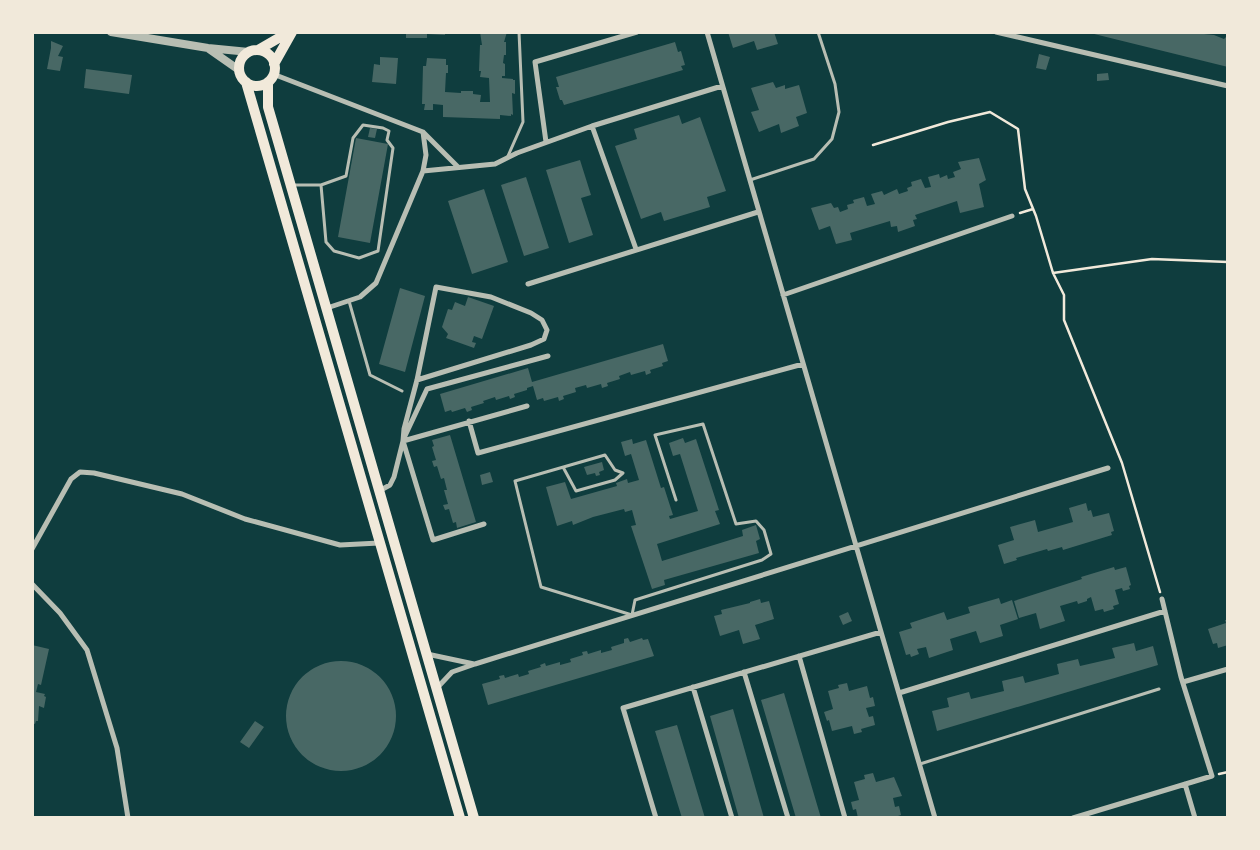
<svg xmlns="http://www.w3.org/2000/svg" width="1260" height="850" viewBox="0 0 1260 850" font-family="'Nunito Sans',sans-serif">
	<rect width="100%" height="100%" fill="#0f3d3e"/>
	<path fill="#486865" d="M413 32H445V35L427 34V38H406V33Z
		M480 32H507L504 42H506V55H504L503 63 505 64V76H502V78L513 79V80H515V94L512 93 513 115 511 114V116L500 115V119L443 117V105L433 104V110H424L425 104H422L423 66H426L427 58 446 59V65H448V73H446L445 92 461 93V91H473V94L481 95 480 102H490L489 78 480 77 481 71H479L480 45H482Z
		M728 32H774L778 44 757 50 754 41 733 48Z
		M1086 32H1203L1204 34 1214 35 1224 39 1226 37 1228 39V67Z
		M51 41 63 46 58 56 63 57 60 71 47 69 51 48Z
		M675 42 678 52 681 51 685 65 681 66 683 70 564 105 562 100H560L556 87H559L556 77Z
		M1039 54 1050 57 1046 70 1036 68Z
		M380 57 398 58 396 84 372 82 374 64 380 65Z
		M86 69 132 75 129 94 84 88Z
		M1108 73 1109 80 1097 81V74Z
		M773 82 776 88 785 85V89L799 85 807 113 796 117 799 126 781 133 779 124 759 132 751 112 759 110 751 88Z
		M679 115 682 124 700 117 726 191 707 197 710 207 664 221 661 212 641 219 615 146 637 139 634 129Z
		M370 128 377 129 375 138 368 137Z
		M356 138 388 144 370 243 338 237Z
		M979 158 986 180 979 184 984 207 960 213 957 201 915 215 917 219 913 220 915 226 898 232 897 226 891 227 890 221 850 233 852 240 836 244 830 226 819 230 811 208 831 203 834 208 838 207 840 212 848 209 847 205 854 203 853 200 864 197 867 206 875 204 871 194 882 191 884 195 897 189 899 194 908 191 907 188 912 186 911 182 921 179 925 188 931 187 928 177 939 174 940 178 947 175 948 179 955 177 953 172 961 169 958 162Z
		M580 160 591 195 581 198 593 235 569 243 546 170Z
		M526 177 549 248 524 256 501 185Z
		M484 189 508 262 472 274 448 201Z
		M400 288 425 296 405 372 379 364Z
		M468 297 494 306 482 339 474 336 472 342 476 343 474 348 446 338 448 334 442 327 448 309 452 310 455 302 465 306Z
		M663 344 668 361 662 363 663 366 650 370 651 373 646 375 645 371 631 375 630 372 619 376 620 379 607 383 608 386 602 388 601 384 587 388 586 385 575 388 576 392 563 396 564 399 559 401 558 397 544 401 543 398 537 400 533 386 527 388V390L514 394 515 397 510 399 509 396 496 400 495 397 483 401 484 403 471 407 472 410 467 412 465 408 452 412 451 410 445 412 440 394 528 368 532 382Z
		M450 435 476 522 457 528 456 522 453 523 449 509 445 510 443 505 448 504 444 490H447L444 478 441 479 437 466 434 467 432 461 436 460 432 447 434 446 432 440Z
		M683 438 685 443 696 439 719 510 715 511 720 524 657 544 662 561 743 536 742 530 756 525 760 539 756 541 759 553 664 580 665 585 652 589 631 526 636 525 632 510 625 512 624 509 593 517 573 525 572 521 557 526 546 487 565 482 571 499 617 486 616 483 627 479 628 483 639 480 631 454 625 456 621 442 632 439 633 444 646 440 661 488 664 487 673 515 669 516 670 519 698 511 680 454 673 456 669 443Z
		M602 462 604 470 599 472 600 475 596 476 595 473 587 475 584 467Z
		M490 472 493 482 482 485 480 475Z
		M1086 503 1088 511 1091 510 1093 517 1109 513 1114 531 1111 532 1112 535 1063 550 1062 547 1048 551 1047 549 1016 558 1017 560 1004 564 998 545 1014 540 1010 527 1035 520 1038 532 1073 522 1069 508Z
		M1114 567 1115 570 1126 567 1131 585 1129 586 1130 589 1123 591 1122 588 1115 590 1119 604 1113 606 1114 609 1104 612 1103 609 1095 611 1091 597 1087 599V601L1078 604 1077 601 1060 606 1065 621 1040 629 1036 613 1019 618 1014 601 1082 579 1081 577Z
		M999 598 1001 604 1012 600 1018 619 1000 625 1003 636 980 643 976 631 950 639 953 650 929 658 926 647 917 649 919 654 911 657 910 654 906 655 899 632 912 628 910 623 944 612 947 620 970 613 968 607Z
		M760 599 761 603 769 601 774 619 755 625 760 639 743 644 739 630 720 636 714 616 722 614 721 610 750 603V602Z
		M848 612 852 621 843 625 839 616Z
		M1225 620H1228V645L1218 648 1217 643 1213 644 1208 629 1226 623Z
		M628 638 630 642 642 638 643 640 648 639 654 656 488 705 482 684 500 679 499 676 504 675 505 678 518 674 519 677 529 674 528 671 541 667 540 665 545 663 546 666 560 662V665L571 662 570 659 583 655 582 652 587 651 588 654 601 650V653L612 650 611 647 624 643V639Z
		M1134 643 1136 651 1153 646 1158 665 937 731 932 711 949 707 947 698 969 692 971 699 1004 691 1002 681 1023 676 1025 683 1059 674 1057 664 1078 659 1080 666 1115 658 1112 648Z
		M32 645 49 649 41 685 38 684 36 692 45 694 44 696 46 697 44 708 39 706 38 721H36L35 724 32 723Z
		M286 716a55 55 0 1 1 110 0a55 55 0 1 1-110 0Z
		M847 683 849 691 867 686 870 698 873 697 875 706 866 708 869 717 873 716 875 725 861 729 862 732 854 734 852 726 832 731 829 720 827 721 824 712 833 709 828 691 839 688 838 685Z
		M784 693 821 818H796L761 700Z
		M733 709 764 818H739L710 716Z
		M255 721 264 727 249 748 240 742Z
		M677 725 705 818H682L655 731Z
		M873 773 876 782 894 777 902 796 893 798 895 807 899 806 901 815 892 818H878L877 816 858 818 856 809 853 810 851 802 859 800 854 782 865 779 864 775Z"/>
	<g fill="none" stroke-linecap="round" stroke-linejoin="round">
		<path stroke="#f1e9da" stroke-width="2.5" d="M873 145 948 122 990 112 1018 129 1025 189 1036 216 1053 273 1064 295V320L1122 463 1160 592
			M1020 213 1033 209
			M1053 273 1152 259 1228 262
			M1219 774 1228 772"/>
		<path stroke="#b8beb3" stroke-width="3" d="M508 156 523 122 519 32
			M750 180 814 159 832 139 839 112 835 84 818 32
			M294 185H321L326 242 334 251 359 258 378 251 393 148 387 140 389 131 383 128 363 125 353 138 346 176 321 185
			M349 301 370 375 402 391
			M563 467 576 491 615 480 623 473 615 470 605 455 515 481 541 587 632 615 635 600 762 560 771 554 764 530 756 521 736 524 703 424 655 435 676 500
			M920 764 1159 689"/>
		<path stroke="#b8beb3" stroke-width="5" d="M707 32 935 818
			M996 32 1228 86
			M273 74 423 132 458 167
			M592 126 636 249
			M546 142 535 62 637 32
			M423 171 495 164 517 153 592 126 722 86
			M528 284 758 212
			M783 295 1012 216
			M327 308 360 297 376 283 423 171 426 155 423 132
			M469 421 478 453 803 364
			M404 438 427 389 548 356
			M379 491 390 485 394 477 403 441 404 429 417 380 436 287 491 297 531 313 542 320 547 330 544 339 531 345 417 380
			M484 524 433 540 403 441 527 406
			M32 549 71 479 80 472 94 473 182 494 245 519 340 545 379 543
			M32 584 60 613 87 650 117 748 128 818
			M427 654 474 664
			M799 656 845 818
			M744 672 788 818
			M1183 682 1228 669
			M693 687 732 818
			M437 688 452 672 475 664 1108 468
			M899 693 1165 611
			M1185 784 1195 818
			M656 818 623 708 881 632
			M1073 818 1212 776 1181 677 1162 599"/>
		<path stroke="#b8beb3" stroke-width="8" d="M111 32 208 48 249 52
			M209 49 239 70"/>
		<path stroke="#f1e9da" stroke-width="10" d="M258 50 289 32
			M239 68a18 18 0 1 1 36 0a18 18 0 1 1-36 0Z
			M274 64 292 32
			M246 82 460 818
			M268 82V107L275 131 474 818"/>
	</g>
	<rect width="1260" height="850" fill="none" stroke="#f1e9da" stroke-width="68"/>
</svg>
